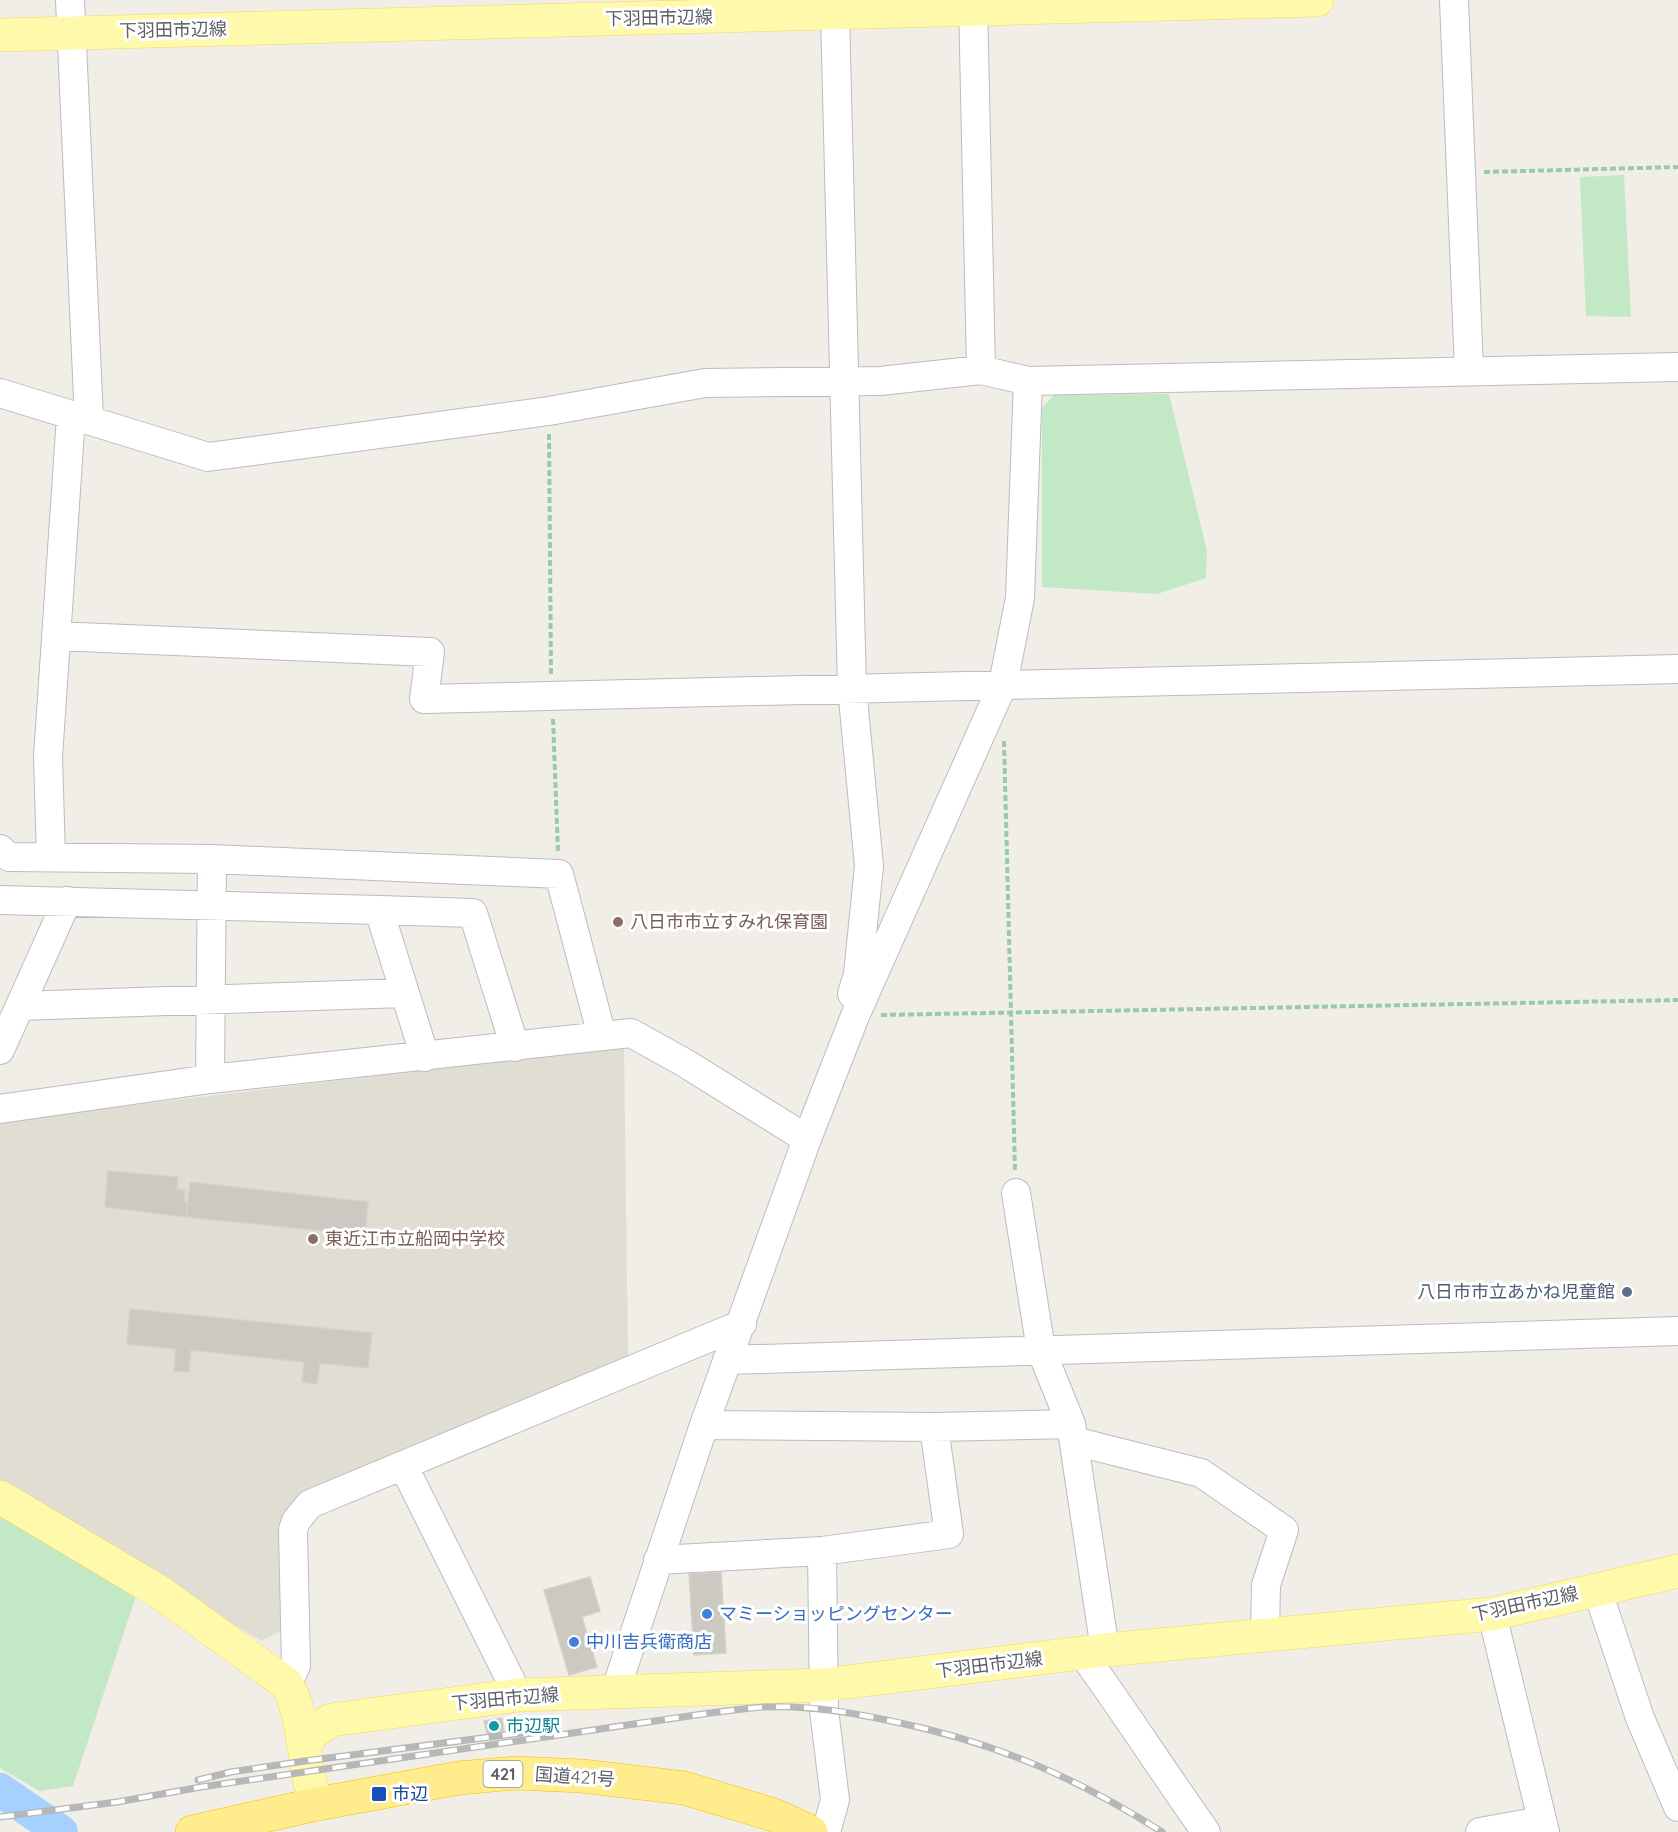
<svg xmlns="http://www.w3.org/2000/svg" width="1678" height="1832" viewBox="0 0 1678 1832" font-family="Quicksand,'Noto Sans JP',sans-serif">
	<rect width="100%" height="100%" fill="#f0eee6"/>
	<path fill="#e0ded3" d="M624 1046 628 1358 307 1502 282 1518 285 1629 261 1641 0 1481V1121Z"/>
	<path fill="#c2e8c5" d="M1624 175 1631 317 1586 316 1580 177Z
		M1169 394 1207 551 1206 578 1157 594 1042 587V408L1054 395Z
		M0 1514 136 1596 73 1786 40 1791 0 1768Z"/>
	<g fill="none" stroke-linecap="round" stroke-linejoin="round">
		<path stroke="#a6d1ff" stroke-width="34" d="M0 1790 61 1832"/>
	</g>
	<path fill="#cbc9c2" stroke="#d5d1c4" stroke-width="1.5" d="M108 1171 178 1177 177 1189 185 1190 184 1201 188 1202 186 1217 105 1207Z
		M190 1182 368 1202 365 1235 186 1217Z
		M130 1309 372 1333 368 1368 320 1363 317 1384 302 1382 304 1362 191 1350 189 1372 174 1371 176 1349 127 1344Z
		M721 1572 726 1653 694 1655 689 1574Z
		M590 1577 600 1611 582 1617 597 1667 569 1675 544 1590Z
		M502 1718 504 1731 487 1734 484 1721Z"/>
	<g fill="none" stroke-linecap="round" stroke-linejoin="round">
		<defs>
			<path id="minor" d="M70 0 89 419
				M973 0 981 370
				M1454 0 1469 370
				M835 13 852 688 869 866 858 974 852 994
				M0 393 208 457 549 411 705 383 880 381 981 370 1028 381 1678 367
				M56 636 430 652 424 699 1678 669
				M0 849 9 857 212 859 559 874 602 1036
				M51 857 48 757 71 416
				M0 900 379 910 425 1057
				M379 910 473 913 515 1047
				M20 1006 405 993
				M0 1050 67 901
				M210 1079 212 859
				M0 1109 210 1079 631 1033 685 1063 807 1139
				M1016 1193 1041 1350 1071 1424 1105 1650
				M727 1360 1678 1331
				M704 1425 934 1427 1071 1424
				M1074 1441 1201 1473 1284 1530 1266 1585 1265 1634
				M404 1467 518 1695
				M822 1551 824 1710 835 1800 826 1832
				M658 1560 822 1551 949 1534 934 1427
				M1597 1589 1640 1718 1678 1807
				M1492 1614 1545 1832
				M1082 1653C1125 1712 1164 1773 1206 1832
				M287 1684 296 1666 293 1530 296 1521 310 1504 742 1324
				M611 1694 619 1680 704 1425 807 1139 855 1016 1003 684 1020 598 1028 381
				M1480 1832 1542 1821"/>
			<path id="major" d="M0 35 1317 0
				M0 1497 161 1593 287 1684C307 1722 301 1765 317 1804
				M305 1743 314 1732 331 1720 518 1695 823 1685 1105 1650 1492 1614 1678 1571"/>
			<path id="highway" d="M192 1832 317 1804 459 1778 516 1773 582 1776 684 1788 774 1815 811 1832"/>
		</defs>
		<use href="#minor" stroke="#babcc1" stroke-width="30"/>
		<use href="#major" stroke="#f5d759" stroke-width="34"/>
		<use href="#highway" stroke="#f5be00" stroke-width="34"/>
		<path stroke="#9ac9ac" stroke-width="4" stroke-dasharray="6 3" stroke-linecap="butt" d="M1484 172 1678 167
			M549 434 551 675
			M553 719 558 852
			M1004 741 1015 1171
			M881 1015 1678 1000"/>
		<use href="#minor" stroke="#fff" stroke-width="28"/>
		<use href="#major" stroke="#fff9ab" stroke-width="33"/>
		<use href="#highway" stroke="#ffec8d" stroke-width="33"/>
		<defs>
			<path id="rail" d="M198 1780 231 1772 305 1761 536 1731
				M0 1817 117 1802 201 1787 710 1713C729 1711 747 1708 765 1707 807 1705 850 1712 891 1721 994 1742 1074 1776 1162 1832"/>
		</defs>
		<use href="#rail" stroke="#b6b7b7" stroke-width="7"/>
		<use href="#rail" stroke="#fff" stroke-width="4.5" stroke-dasharray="14" stroke-linecap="butt"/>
	</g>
	<g fill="#8d6e63" stroke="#fff" stroke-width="2">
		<circle cx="618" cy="922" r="6"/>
		<circle cx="313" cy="1239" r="6"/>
	</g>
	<circle fill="#5c6f8a" stroke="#fff" stroke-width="2" cx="1627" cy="1292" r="6"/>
	<g fill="#3f7fe0" stroke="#fff" stroke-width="2">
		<circle cx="707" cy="1614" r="6"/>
		<circle cx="574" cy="1642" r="6"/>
	</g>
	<circle fill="#0f9aa8" stroke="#fff" stroke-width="2" cx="494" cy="1726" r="6"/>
	<rect fill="#1a4fb4" stroke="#fff" stroke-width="2" x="371" y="1786" width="16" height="16" rx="3"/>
	<g text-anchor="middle" stroke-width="6" stroke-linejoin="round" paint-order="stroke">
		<rect fill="#fff" stroke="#8e9094" stroke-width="1.5" x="483.5" y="1761" width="39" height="26" rx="4.5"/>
		<g font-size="16" font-weight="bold" fill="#5d6066">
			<text x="503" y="1780">421</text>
		</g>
		<g font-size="18" fill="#5d6066" stroke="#fff">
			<text transform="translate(659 18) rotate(-1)" y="6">下羽田市辺線</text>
			<text transform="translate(173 30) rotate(-1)" y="6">下羽田市辺線</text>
			<text transform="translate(1525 1604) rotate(-12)" y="6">下羽田市辺線</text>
			<text transform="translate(989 1665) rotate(-7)" y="6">下羽田市辺線</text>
			<text transform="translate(505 1699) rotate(-5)" y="6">下羽田市辺線</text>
			<text transform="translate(575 1777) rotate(4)" y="6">国道421号</text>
		</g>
		<g font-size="18" fill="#785e54" stroke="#fff" text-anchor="start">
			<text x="630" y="928">八日市市立すみれ保育園</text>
			<text x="325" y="1245">東近江市立船岡中学校</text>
		</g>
		<g font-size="18" fill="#4e5e75" stroke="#fff" text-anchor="end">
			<text x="1615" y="1298">八日市市立あかね児童館</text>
		</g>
		<g font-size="18" fill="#366cbe" stroke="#fff" text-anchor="start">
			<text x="719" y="1620">マミーショッピングセンター</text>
			<text x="586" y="1648">中川吉兵衛商店</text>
		</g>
		<g font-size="18" fill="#0d838f" stroke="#fff" text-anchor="start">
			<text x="506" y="1732">市辺駅</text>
		</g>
		<g font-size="18" fill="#164399" stroke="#fff" text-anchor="start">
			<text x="392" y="1800">市辺</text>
		</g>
	</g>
</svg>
